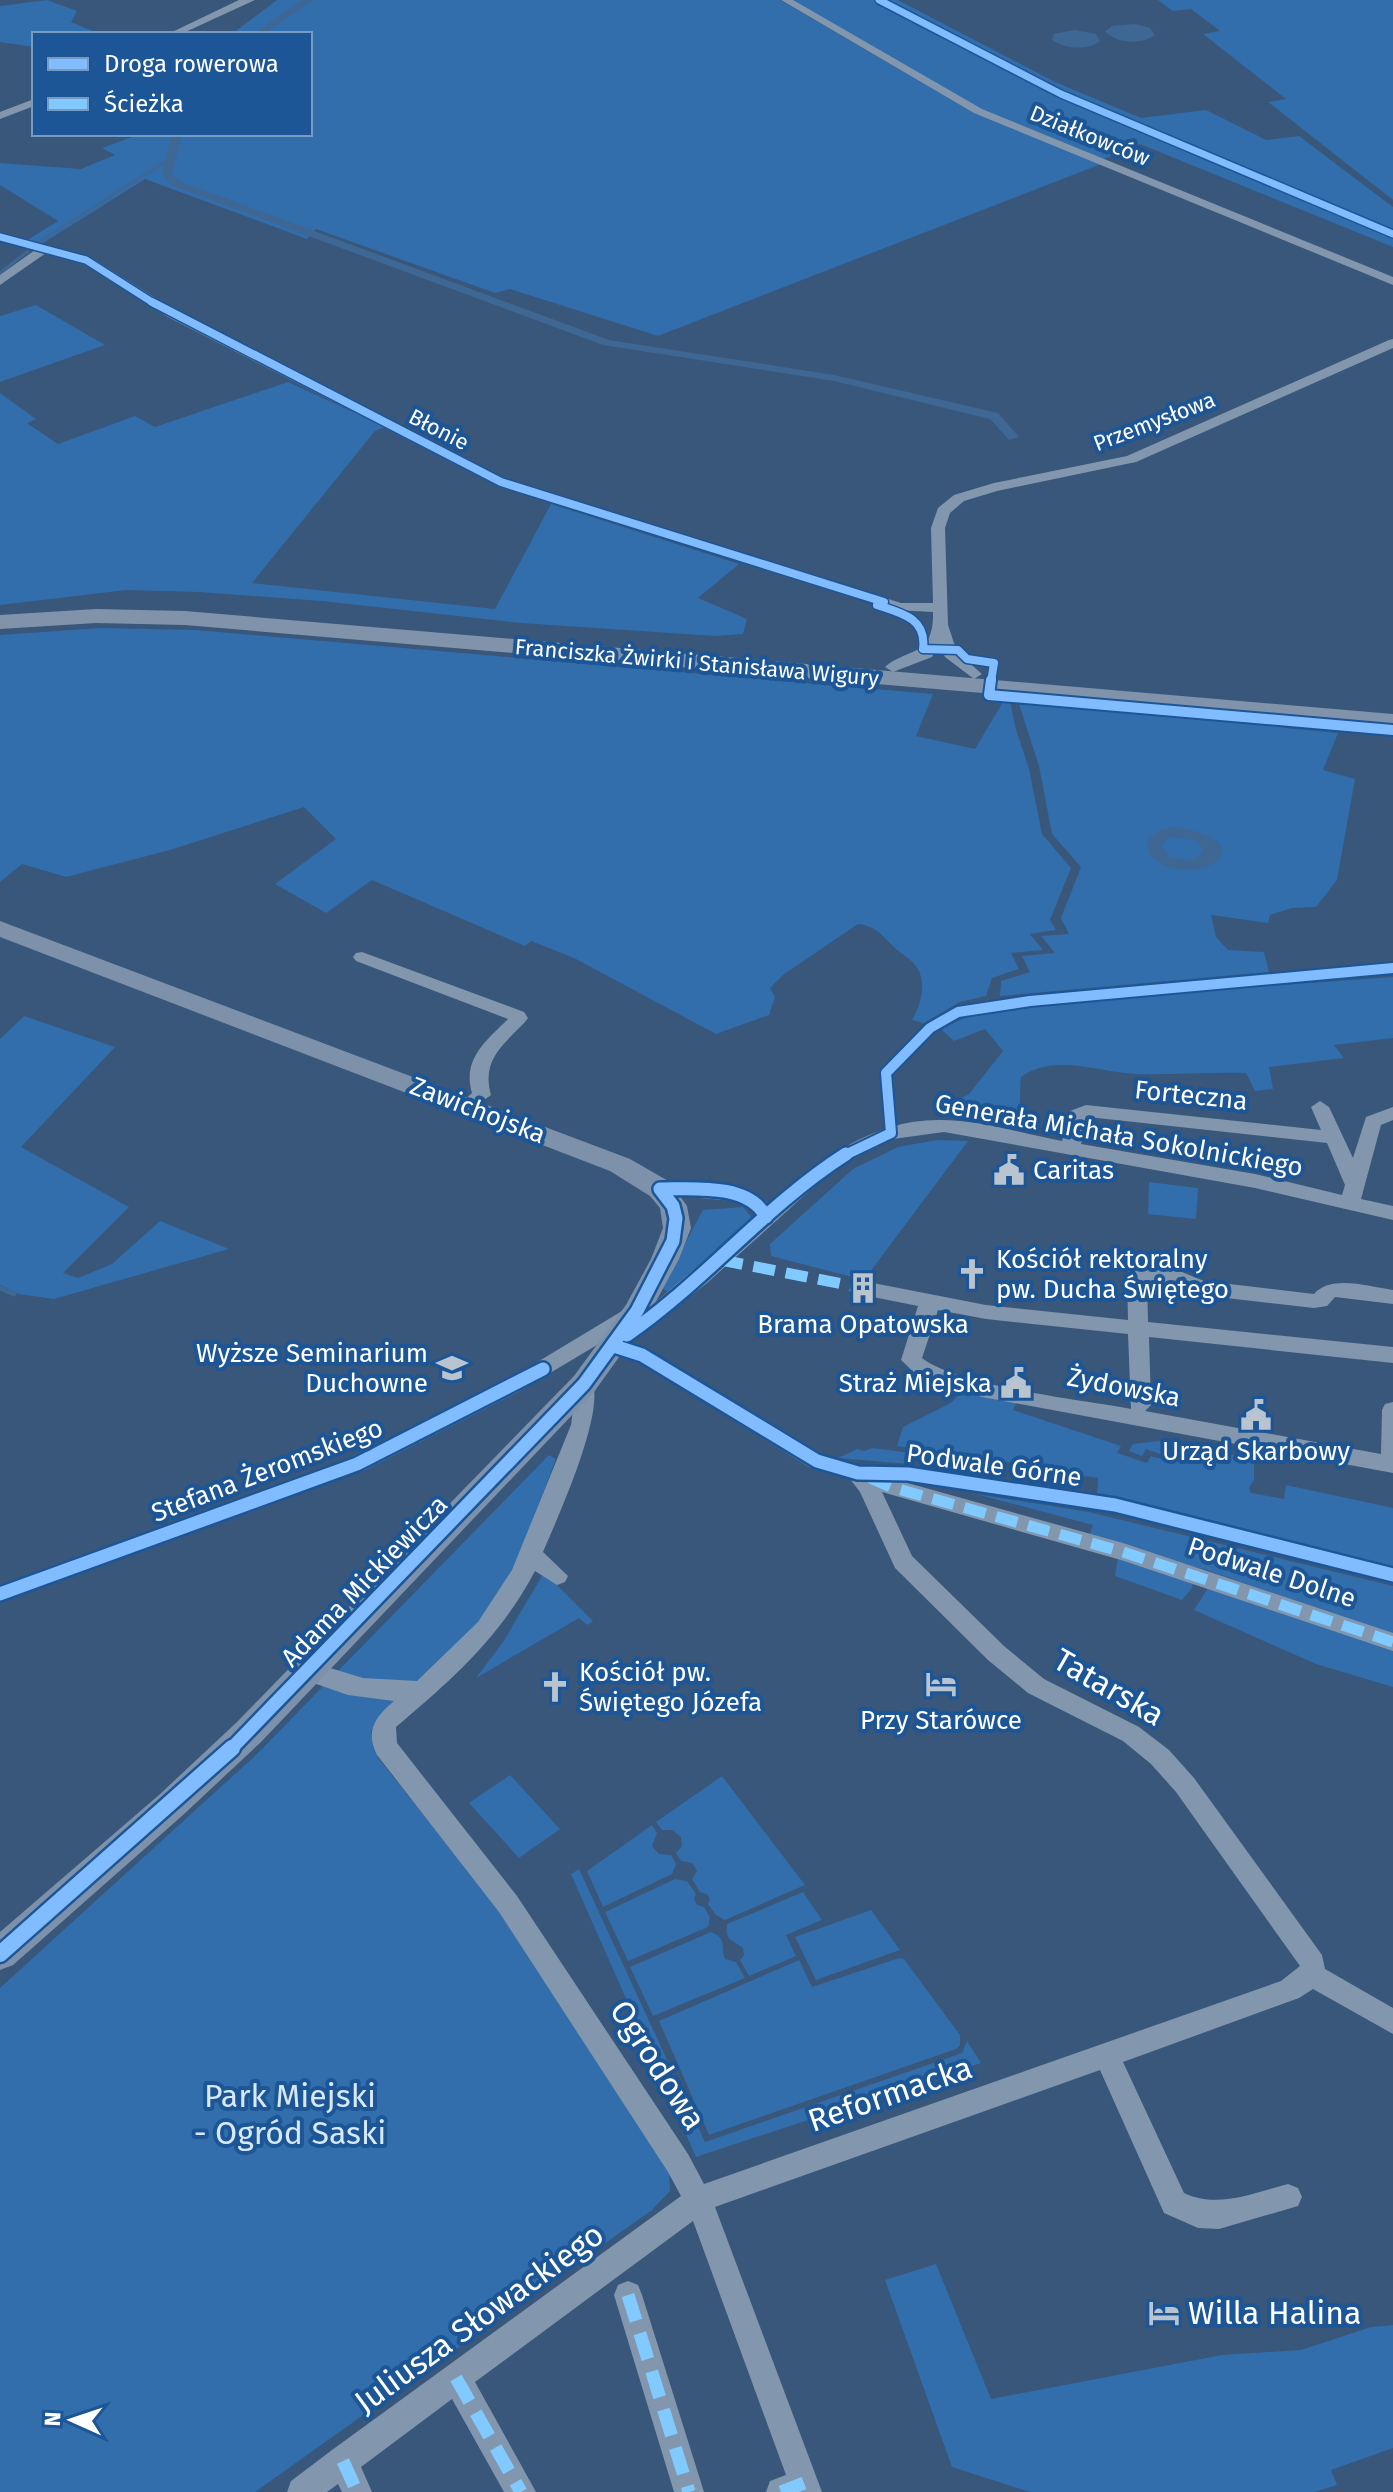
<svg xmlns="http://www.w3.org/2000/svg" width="1393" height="2492" viewBox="0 0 1393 2492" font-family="'Fira Sans',sans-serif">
	<rect width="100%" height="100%" fill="#38577b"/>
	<path fill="#326dac" d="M47 0 77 11 71 22 100 34H34V47L0 42V6Z
		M277 0H780L966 108 1101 164 658 336 510 289 495 293 316 229 307 239 145 179 40 245 24 242 58 221 0 185V163L81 169 115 155 102 148 140 134H310V34H232Z
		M789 0H898L1055 82 1141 118 1206 110 1266 140 1299 136 1393 207V247L1140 144 1104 159 995 118Z
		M1158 0H1393V200L1268 102 1286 99 1203 34 1220 31 1191 9 1173 11Z
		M36 305 105 345 0 382V316Z
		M288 382 385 427 375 431 252 583 495 609 551 504 739 564 698 598 747 619 743 634 715 636 521 623 322 601 198 592 126 590 0 605V393L36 419 27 423 58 444 135 416 155 427Z
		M101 628 195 630 933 694 916 736 975 749 1004 700 1010 701 1015 726 1029 769 1042 834 1071 868 1050 920 1056 930 1030 934 1043 950 1011 953 1019 969 992 978 986 996 960 1002 924 1023 912 1020C921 1004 928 981 915 965 910 958 901 954 895 948 882 936 877 926 858 924L783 975 770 988 775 997 769 1015 716 1034 574 958 531 941 525 946 372 880 326 913 275 884 336 839 304 807 170 850 66 877 22 864 0 882V635Z
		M1018 701 1271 723 1285 728 1338 733 1323 770 1355 779 1337 880 1316 907 1292 908 1270 915 1268 923 1211 915 1216 937 1228 950 1264 952 1269 972 1000 996 1001 981 1030 972 1022 956 1055 953 1041 936 1069 934 1061 918 1081 867 1052 834 1039 766Z
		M1393 977V1038L1334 1045 1344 1058 1269 1067 1273 1089 1255 1091 1246 1073C1209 1072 1172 1075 1135 1074 1098 1072 1054 1053 1021 1077 1019 1095 1022 1111 1017 1129L934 1112 969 1094 1003 1051 985 1029 954 1041 942 1030C968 1012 1001 1008 1032 1003Z
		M24 1016 115 1047 21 1147 129 1207 63 1273 78 1278 112 1264 160 1221 229 1249 54 1299 19 1294 0 1285V1039Z
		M937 1140 968 1141 864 1280 771 1256 770 1244 853 1169 898 1147Z
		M1149 1182 1198 1188 1196 1219 1148 1214Z
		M743 1207 753 1219 669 1292 661 1288 703 1210Z
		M962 1391 1016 1403 1013 1410 1121 1446 1117 1453 1147 1463 1151 1456 1168 1461 1171 1458 1146 1449 1142 1456 1129 1451 1133 1444 1159 1441 1239 1456 1241 1449 1254 1451V1480L1249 1488 1251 1493 1284 1499 1286 1485 1393 1508V1566L1097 1496 1098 1478 1086 1476 1077 1481 1069 1479V1471L897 1446 903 1427 951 1403Z
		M873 1448 911 1453 909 1464 838 1458 857 1449 864 1451Z
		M549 1455 556 1459 512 1575 485 1618 371 1731 378 1758 522 1938 669 2169 670 2191 652 2210 255 2492H0V1988L257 1754Z
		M976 1494 1089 1512 1393 1586V1635L1209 1571 1089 1536 1093 1525Z
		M1118 1557 1193 1581 1192 1588 1182 1600 1115 1576Z
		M542 1576H548L593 1621 587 1625 579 1618 476 1678 503 1642Z
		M1208 1588 1393 1650V1687L1316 1664 1194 1610Z
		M510 1775 560 1829 519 1858 469 1803Z
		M722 1776 805 1885 725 1920 716 1915 708 1904 710 1899 707 1894 700 1892 692 1879 697 1871 692 1863 681 1861 676 1853 682 1846 681 1837 672 1830H662L656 1822Z
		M652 1825 657 1833 652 1846 659 1854 671 1855 676 1864 672 1874 603 1907 587 1871Z
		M579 1869 705 2142 962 2053 967 2041 981 2063 696 2157 571 1874Z
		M675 1879 687 1881 696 1894 694 1899 697 1905 704 1907 710 1918 708 1927 628 1961 605 1912Z
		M803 1892 822 1920 786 1935 796 1956 749 1976 740 1960 744 1955 743 1948C732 1939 725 1941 727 1924Z
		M871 1910 900 1950 816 1980 795 1937Z
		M711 1932C728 1939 720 1946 725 1959L736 1962 745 1978 653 2016 630 1967Z
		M899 1958 904 1959 960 2035V2045L956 2049 709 2135 659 2021 799 1960 812 1987Z
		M936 2264 991 2399 1222 2355 1301 2350 1371 2327 1393 2325V2448L1331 2470 1337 2485 1315 2492H1030L952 2467 885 2280Z"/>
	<path fill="#3f6794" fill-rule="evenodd" d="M1135 24 1150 28 1155 35C1142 45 1116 44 1105 31L1112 26Z
		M1075 30 1096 34 1100 41C1087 51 1066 49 1052 40L1054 34Z
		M1172 827C1187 827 1246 842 1212 864 1191 877 1145 869 1147 840L1161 830ZM1170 837 1195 840 1203 849 1202 853 1191 860 1169 857 1161 845Z"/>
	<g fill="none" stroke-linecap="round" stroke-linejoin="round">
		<path stroke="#3f6794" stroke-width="3" d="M35 245 171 158
			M0 273 28 251"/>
		<path stroke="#3f6794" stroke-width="5" d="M0 1288 14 1294"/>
		<path fill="#3f6794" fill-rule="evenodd" d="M302 0H312L265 34H254Z
			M172 134H182L172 173 179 181 609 340 834 375 998 413 1019 437 1009 440 990 419 834 381 603 345 171 185 162 173Z"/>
		<path fill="#8297ad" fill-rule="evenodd" d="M239 0H255L181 34H168Z
			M781 0H793L982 109 1393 277V285L974 113Z
			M34 99V106L0 119V112Z
			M0 233 90 257 176 311 506 479 901 603H933L931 528 938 508 954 495 994 483 1127 456 1389 340 1393 339V348L1136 462 997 491 964 501 950 513 945 528 948 625 957 652 982 674 974 679 945 657 939 644 932 657 893 672 885 667C909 647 934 658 933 612L895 610 496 485 168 317 82 263 46 253 0 285V275L35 250 0 241Z
			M362 952 524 1012 528 1018 525 1022C503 1045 481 1060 491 1095L467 1112 458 1106 472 1093C462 1059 486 1041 508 1019L356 961 353 957 356 953Z
			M1320 1101 1329 1107 1353 1158 1366 1117 1393 1107V1120L1381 1125 1361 1199 1393 1206V1220L1255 1188 944 1132 893 1139 854 1158 817 1184 707 1283 630 1343 649 1350 824 1455 858 1465 908 1466 1115 1497 1393 1566V1584L1115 1513 904 1482 1123 1543 1393 1633V1651L1121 1560 882 1492 912 1556 1004 1646 1044 1679 1139 1727 1169 1750 1194 1778 1322 1955 1325 1969 1393 2008V2034L1313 1989 1299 1998 1123 2062 1184 2193C1218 2209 1253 2193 1288 2184L1298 2188 1302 2197 1298 2206 1219 2229 1198 2228 1164 2213 1100 2070 715 2207 822 2492H766L770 2481 786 2475 693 2221 475 2382 536 2492H504L452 2399 361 2467 372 2492H342L338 2484 327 2492H287L291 2481 332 2450 681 2196 668 2172 499 1912 377 1755C365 1731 375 1717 394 1701L348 1695 299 1678 295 1671 299 1664 307 1661 363 1678 417 1681 478 1622 512 1570 571 1425 577 1379H591C608 1408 557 1519 543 1552L568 1576 565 1582 557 1585 535 1571C501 1636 452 1680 396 1727L397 1743 517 1896 688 2154 704 2184 1281 1981 1300 1966 1176 1792 1151 1764 1123 1741 1028 1693 988 1660 895 1568 860 1492 850 1479 809 1467 635 1360 607 1351 604 1346 612 1336 520 1391 365 1470 0 1603V1585L349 1458 506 1381 627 1308 634 1306 644 1312 756 1216 744 1205 734 1201 653 1194 650 1189 653 1184C682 1176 747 1184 769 1204 819 1161 872 1119 941 1120 979 1120 1025 1134 1062 1141L1070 1111 1086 1105 1321 1130 1311 1107ZM1088 1117 1327 1143 1345 1185 1342 1195 1255 1174 1081 1144Z
			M1137 1267 1182 1272 1204 1281 1314 1294C1332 1274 1369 1287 1393 1290V1304L1335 1297 1327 1306 1314 1308 1200 1295 1178 1286 1147 1282 1148 1322 1393 1347V1363L1149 1337 1151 1405 1145 1411 1381 1454 1382 1410 1385 1404 1393 1402V1473L982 1397 920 1378 901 1360 918 1306 873 1297 866 1295 863 1290 866 1285 873 1283 986 1305 1128 1320 1127 1274 1130 1269ZM938 1310 986 1319 1128 1334 1131 1409C1082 1400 957 1386 922 1358Z
			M628 2281 638 2285 642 2295 704 2492H674L614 2295 618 2285Z"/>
		<path fill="#7d92aa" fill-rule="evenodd" d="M0 921 630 1159 670 1182 687 1206 691 1228 679 1259 647 1318 594 1392 261 1742 183 1815 13 1965 0 1970V1932L159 1795 237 1722 574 1376 626 1305 651 1259 663 1228 660 1208 650 1196 610 1171 0 937Z"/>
		<path fill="#8093ab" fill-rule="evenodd" d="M96 609 185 611 1393 714V728L185 625 96 623 0 629V615Z"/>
		<path stroke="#80caff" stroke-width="11" stroke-dasharray="22 11" stroke-linecap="butt" d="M721 1260 873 1290
			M870 1478 891 1487 1123 1552 1393 1642"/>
		<path stroke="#80caff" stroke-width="13" stroke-dasharray="27 13" stroke-linecap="butt" d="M628 2295 689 2492
			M456 2378 521 2492
			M343 2461 357 2492
			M781 2492 804 2483"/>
		<defs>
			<path id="cycleway-far4" d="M879 0 1061 94 1393 234
				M0 237 86 260 155 304"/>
			<path id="cycleway-far3" d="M152 302 501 482 884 602
				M877 605C901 613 927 618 923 649L958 650 967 659 994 663 991 682"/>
			<path id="cycleway-far2" d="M991 680 989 695 1393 730
				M843 1156 891 1133 886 1073 930 1028 958 1012 1030 1001 1393 968"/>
			<path id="cycleway-far1" d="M660 1189C692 1189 749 1183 766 1217
				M627 1335C705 1281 766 1205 846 1154
				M614 1346 642 1355 817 1461 858 1473 908 1474 1115 1505 1393 1575
				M0 1594 357 1464 543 1369
				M230 1750 584 1384 637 1311 673 1241 676 1218 673 1206 660 1189"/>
			<path id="cycleway" d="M0 1954 232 1748"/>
		</defs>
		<use href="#cycleway-far4" stroke="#1d5696" stroke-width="10"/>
		<use href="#cycleway-far3" stroke="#1d5696" stroke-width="11"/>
		<use href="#cycleway-far2" stroke="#1d5696" stroke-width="14"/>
		<use href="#cycleway-far1" stroke="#1d5696" stroke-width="18"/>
		<use href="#cycleway" stroke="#1d5696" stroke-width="21"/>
		<use href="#cycleway-far4" stroke="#80bcff" stroke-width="7"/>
		<use href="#cycleway-far3" stroke="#80bcff" stroke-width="8"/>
		<use href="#cycleway-far2" stroke="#80bcff" stroke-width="10"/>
		<use href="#cycleway-far1" stroke="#80bcff" stroke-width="13"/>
		<use href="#cycleway" stroke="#80bcff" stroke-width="16"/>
	</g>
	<defs>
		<symbol id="civic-bare" viewBox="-9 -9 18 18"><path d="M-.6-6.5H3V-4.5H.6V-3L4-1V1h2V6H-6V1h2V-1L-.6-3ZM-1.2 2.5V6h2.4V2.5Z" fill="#b9c4d1" stroke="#1d5696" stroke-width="2.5" paint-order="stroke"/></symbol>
		<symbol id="church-bare" viewBox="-9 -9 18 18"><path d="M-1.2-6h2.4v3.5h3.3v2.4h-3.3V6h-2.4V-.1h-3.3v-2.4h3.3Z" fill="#b9c4d1" stroke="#1d5696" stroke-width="2.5" paint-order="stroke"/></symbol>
		<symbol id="building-bare" viewBox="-9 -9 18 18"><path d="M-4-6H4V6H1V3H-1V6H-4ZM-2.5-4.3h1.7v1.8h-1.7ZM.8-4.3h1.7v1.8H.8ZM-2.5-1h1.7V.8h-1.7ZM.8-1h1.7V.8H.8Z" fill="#b9c4d1" stroke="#1d5696" stroke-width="2.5" paint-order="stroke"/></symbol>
		<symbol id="university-bare" viewBox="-9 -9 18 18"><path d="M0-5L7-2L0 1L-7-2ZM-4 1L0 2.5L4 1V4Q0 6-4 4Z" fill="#b9c4d1" stroke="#1d5696" stroke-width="2.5" paint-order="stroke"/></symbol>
		<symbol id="hotel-bare" viewBox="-9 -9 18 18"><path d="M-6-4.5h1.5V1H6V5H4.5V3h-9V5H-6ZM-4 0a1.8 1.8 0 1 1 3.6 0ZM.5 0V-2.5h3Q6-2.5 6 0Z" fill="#b9c4d1" stroke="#1d5696" stroke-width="2.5" paint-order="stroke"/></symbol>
	</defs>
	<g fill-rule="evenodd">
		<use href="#civic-bare" x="987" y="1148" width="44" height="44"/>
		<use href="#church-bare" x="950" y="1252" width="44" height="44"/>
		<use href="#building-bare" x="841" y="1266" width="44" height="44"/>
		<use href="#university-bare" x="430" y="1346" width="44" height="44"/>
		<use href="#civic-bare" x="994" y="1361" width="44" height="44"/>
		<use href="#civic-bare" x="1234" y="1393" width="44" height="44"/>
		<use href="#hotel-bare" x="919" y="1662" width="44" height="44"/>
		<use href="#church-bare" x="533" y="1665" width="44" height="44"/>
		<use href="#hotel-bare" x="1142" y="2291" width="44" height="44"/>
	</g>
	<g text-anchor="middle" stroke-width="8" stroke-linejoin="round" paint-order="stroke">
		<g font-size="22" fill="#fff" stroke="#1d5696">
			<text transform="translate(1090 135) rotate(22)" y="8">Działkowców</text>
			<text transform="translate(1154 421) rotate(-21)" y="8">Przemysłowa</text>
			<text transform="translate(439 429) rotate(27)" y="8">Błonie</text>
			<text transform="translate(697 662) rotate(5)" y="8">Franciszka Żwirki i Stanisława Wigury</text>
		</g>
		<g font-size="26" fill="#fff" stroke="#1d5696">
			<text transform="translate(1191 1095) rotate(6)" y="9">Forteczna</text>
			<text transform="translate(478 1110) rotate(21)" y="9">Zawichojska</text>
			<text transform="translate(1119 1135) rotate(10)" y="9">Generała Michała Sokolnickiego</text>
			<text transform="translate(1124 1387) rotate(11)" y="9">Żydowska</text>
			<text transform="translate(994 1465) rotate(8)" y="9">Podwale Górne</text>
			<text transform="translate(267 1470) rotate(-21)" y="9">Stefana Żeromskiego</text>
			<text transform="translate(1272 1572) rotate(18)" y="9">Podwale Dolne</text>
			<text transform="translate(364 1581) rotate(-46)" y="9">Adama Mickiewicza</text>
		</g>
		<g font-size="26" fill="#fff" stroke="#1d5696" text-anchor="start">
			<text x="1033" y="1179">Caritas</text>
			<text x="996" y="1268">Kościół rektoralny<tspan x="996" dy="30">pw. Ducha Świętego</tspan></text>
			<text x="863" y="1333" text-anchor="middle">Brama Opatowska</text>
			<text x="428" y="1362" text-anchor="end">Wyższe Seminarium<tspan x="428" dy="30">Duchowne</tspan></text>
			<text x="992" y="1392" text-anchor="end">Straż Miejska</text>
			<text x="1256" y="1460" text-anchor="middle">Urząd Skarbowy</text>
			<text x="579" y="1681">Kościół pw.<tspan x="579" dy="30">Świętego Józefa</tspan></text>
			<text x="941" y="1729" text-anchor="middle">Przy Starówce</text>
		</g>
		<g font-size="32" fill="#fff" stroke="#1d5696">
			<text transform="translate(1109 1687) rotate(30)" y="11">Tatarska</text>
			<text transform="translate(658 2065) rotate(57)" y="11">Ogrodowa</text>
			<text transform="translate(890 2094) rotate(-19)" y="11">Reformacka</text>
			<text transform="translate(479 2318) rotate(-36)" y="11">Juliusza Słowackiego</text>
		</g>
		<g font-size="32" fill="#d7e9fb" stroke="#1d5696">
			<text x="290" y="2107">Park Miejski<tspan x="290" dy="37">- Ogród Saski</tspan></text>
		</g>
		<g font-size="32" fill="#fff" stroke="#1d5696" text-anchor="start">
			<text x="1188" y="2324">Willa Halina</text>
		</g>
	</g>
	<rect x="32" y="32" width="280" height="104" fill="#1d5696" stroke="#779ac0" stroke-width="2"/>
	<rect x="48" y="58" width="40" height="12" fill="#80bcff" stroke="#779ac0" stroke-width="2"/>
	<text x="104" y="72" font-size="24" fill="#ffffff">Droga rowerowa</text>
	<rect x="48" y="98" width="40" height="12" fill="#80caff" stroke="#779ac0" stroke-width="2"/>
	<text x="104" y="112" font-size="24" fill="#ffffff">Ścieżka</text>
	<g transform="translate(72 2420) rotate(273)" stroke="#1d5696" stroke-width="6" paint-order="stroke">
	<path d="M0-6L14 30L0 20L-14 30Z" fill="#ffffff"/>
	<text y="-12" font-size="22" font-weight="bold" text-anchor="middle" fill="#ffffff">N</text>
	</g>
</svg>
